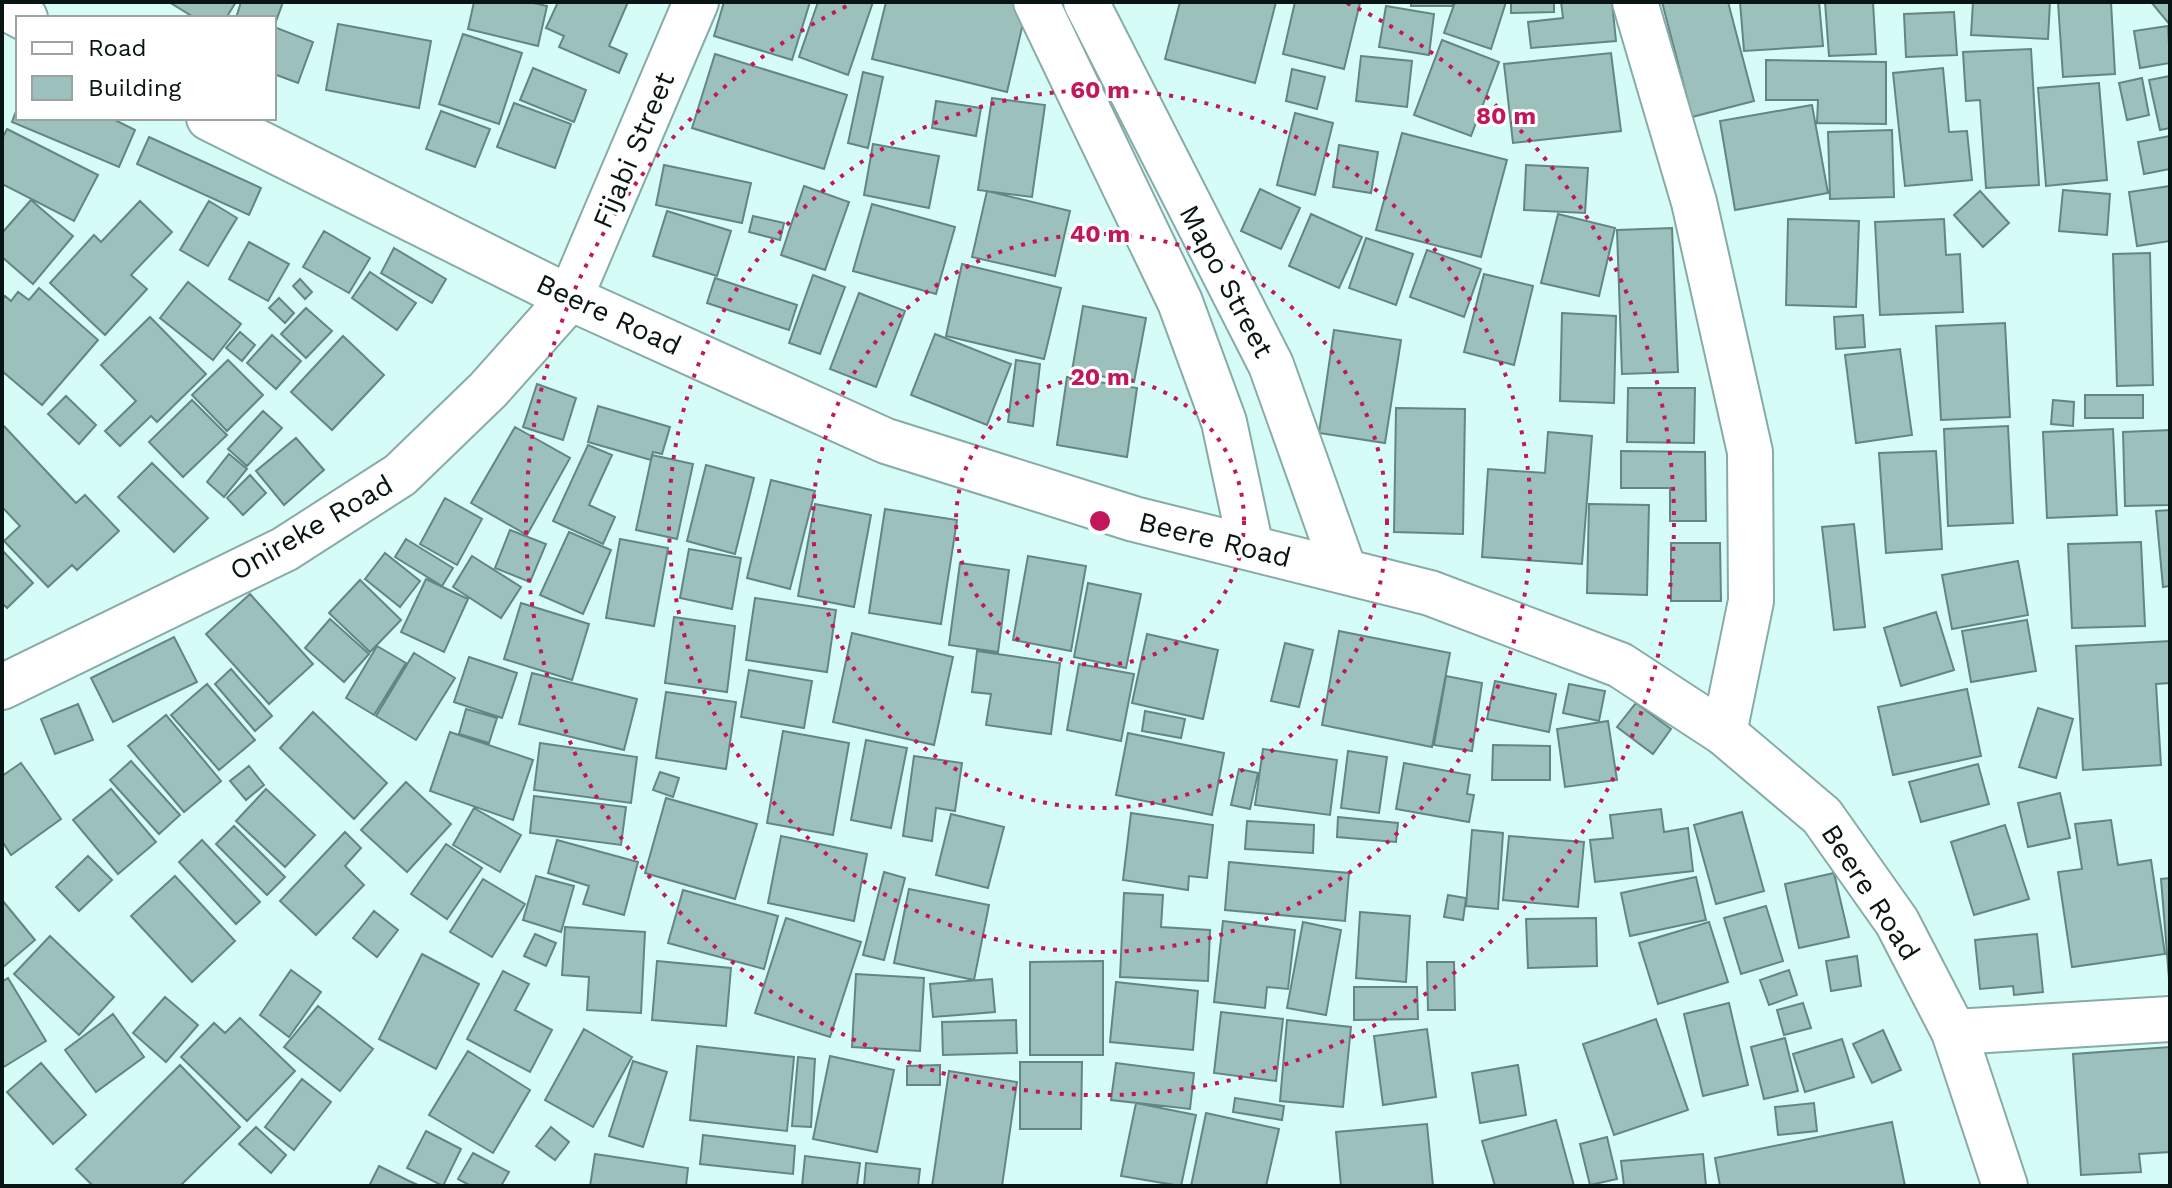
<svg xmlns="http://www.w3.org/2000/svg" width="2172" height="1188" viewBox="0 0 2172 1188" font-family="'Work Sans',sans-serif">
	<rect width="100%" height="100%" fill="#d6fcf8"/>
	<path fill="#9cc0bc" stroke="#648683" stroke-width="2" d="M169 2H236L226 18H195Z
		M241 2H283L274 27 313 42 298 83 274 74V18H236Z
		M474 2H529L547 6 538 46 468 29Z
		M558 2H628L609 46 627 54 619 73 559 47 564 36 546 28Z
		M724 2H810L792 60 714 36Z
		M818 2H873L848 75 799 57Z
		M886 2H1011L1027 6 1007 92 872 59Z
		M1180 2H1276L1255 83 1165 59Z
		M1295 2 1360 3 1344 69 1283 54Z
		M1411 2H1453V6H1411Z
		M1455 2H1506L1491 49 1444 33Z
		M1511 2H1554V12L1511 13Z
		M1561 2H1612L1616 41 1531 48 1528 22 1563 18Z
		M1662 2H1728L1754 101 1692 117Z
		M1740 2H1819L1823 46 1744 51Z
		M1825 2H1873L1876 54 1829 56Z
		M1973 2H2050L2048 39 1971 35Z
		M2058 2H2111L2115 74 2063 77Z
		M2151 2H2170V25Z
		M1386 6 1434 14 1429 55 1379 47Z
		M1954 12 1957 55 1906 57 1904 14Z
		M338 24 431 41 419 108 326 90Z
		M2168 26 2170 63 2140 68 2134 31Z
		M463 34 522 53 499 124 439 104Z
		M1442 40 1499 62 1471 136 1414 115Z
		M2031 49 2039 185 1986 188 1980 100 1966 101 1963 52Z
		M1611 53 1621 131 1513 143 1504 64Z
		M715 54 847 95 824 169 692 128Z
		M1361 56 1412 61 1407 107 1356 101Z
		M1766 60 1886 62V124L1817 123 1818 100H1766Z
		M533 68 586 90 574 122 520 100Z
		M1943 68 1949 132 1967 131 1972 180 1905 186 1893 73Z
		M1292 69 1325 77 1317 109 1286 101Z
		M863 72 883 77 868 148 848 143Z
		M2170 76V128L2160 130 2149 80Z
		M2142 78 2149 115 2127 120 2119 83Z
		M2099 83 2107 180 2046 186 2038 88Z
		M992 98 1045 105 1032 197 978 190Z
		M936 101 981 108 976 136 932 128Z
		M514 103 571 124 555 168 497 147Z
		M1812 105 1828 193 1735 210 1720 121Z
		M18 106V118H111L135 130 119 167 12 122Z
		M441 111 490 129 475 167 426 149Z
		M1295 113 1333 123 1315 195 1277 185Z
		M7 129 98 175 74 221 2 184V139Z
		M1892 130 1894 197 1830 199 1828 132Z
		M1402 133 1507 160 1481 257 1376 230Z
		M2170 136V169L2144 174 2138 142Z
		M149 137 261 188 249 215 137 164Z
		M873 144 939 156 929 208 864 195Z
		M1339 145 1378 152 1371 193 1333 187Z
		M664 165 751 183 742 223 656 205Z
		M1526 165 1588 168 1585 213 1524 210Z
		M804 186 849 202 825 270 781 255Z
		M2170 186V241L2137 246 2129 192Z
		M1260 189 1300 208 1281 249 1241 231Z
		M2063 190 2110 194 2107 235 2059 231Z
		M987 191 1070 211 1055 276 972 257Z
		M1980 191 2009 223 1983 247 1954 215Z
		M31 200 73 236 33 284 2 257V233Z
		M140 201 172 232 131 275 147 289 105 335 50 283 94 235 101 242Z
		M209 201 237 218 208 266 180 250Z
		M872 204 955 227 936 294 853 271Z
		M667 211 731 231 717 276 653 256Z
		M1311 214 1362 237 1339 288 1289 266Z
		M1558 214 1615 228 1599 296 1541 283Z
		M753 216 784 223 780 240 749 232Z
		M1788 219 1859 221 1856 307 1786 305Z
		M1944 219 1946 255 1960 254 1963 312 1880 315 1875 222Z
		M1672 228 1678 372 1622 374 1617 230Z
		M324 231 370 258 349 293 303 267Z
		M1366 238 1413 254 1396 305 1349 288Z
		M249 242 289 264 268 301 229 279Z
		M394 248 446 279 432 303 381 273Z
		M1427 250 1481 269 1464 317 1410 297Z
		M2150 253 2153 385 2117 386 2113 254Z
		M962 264 1061 288 1044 359 946 336Z
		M370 272 416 303 397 330 352 298Z
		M1484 274 1533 286 1514 365 1464 352Z
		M813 275 845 287 820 354 789 343Z
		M715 278 797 305 789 330 707 303Z
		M300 279 312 292 305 299 293 286Z
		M188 282 241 324 213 360 160 318Z
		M39 288 98 340 42 405 2 371V300L5 296 11 301 18 292 29 300Z
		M859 293 905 311 876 387 830 369Z
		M279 298 294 313 285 323 269 308Z
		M1083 306 1146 318 1134 382 1072 371Z
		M306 308 332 331 306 358 281 334Z
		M1562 313 1616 316 1614 403 1560 401Z
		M1863 315 1865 347 1836 349 1834 317Z
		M150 317 206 374 157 422 151 416 120 446 105 431 136 401 101 365Z
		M2005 323 2010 417 1941 420 1936 326Z
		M1334 330 1401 340 1385 443 1319 433Z
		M240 332 255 345 242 361 226 348Z
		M935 334 1011 364 987 425 911 395Z
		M272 335 301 361 276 389 247 363Z
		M343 336 384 375 332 430 291 392Z
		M1900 349 1912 435 1856 443 1845 355Z
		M228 360 263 395 227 431 192 395Z
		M1016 360 1040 364 1033 426 1008 422Z
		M1067 377 1137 388 1127 457 1057 445Z
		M537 384 576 398 563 440 523 427Z
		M1628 388H1695L1694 443 1627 442Z
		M2085 395H2143V418H2085Z
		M66 396 96 425 79 444 48 414Z
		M192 400 227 435 183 477 149 442Z
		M2053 400 2074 402 2073 426 2051 424Z
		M598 406 670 427 662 454 653 452 651 460 588 442Z
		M1396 408 1465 409 1463 534 1394 532Z
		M263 411 282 428 247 466 228 449Z
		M2 424 76 503 85 495 119 531 77 570 72 565 48 587 4 541 20 526 2 507Z
		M2008 426 2013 523 1948 526 1944 429Z
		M515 427 570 458 527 535 471 503Z
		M2113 429 2117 515 2047 518 2043 432Z
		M2170 430V505L2125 506 2123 432Z
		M1548 432 1592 436 1582 564 1482 557 1488 469 1545 473Z
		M296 438 324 470 284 505 256 471Z
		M588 445 612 455 589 505 615 517 603 544 553 521Z
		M1621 451 1705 452 1706 521H1670V488H1621Z
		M1936 451 1942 549 1886 553 1879 453Z
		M229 454 247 469 224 497 207 482Z
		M652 455 693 464 677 539 636 530Z
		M152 463 208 518 174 552 118 497Z
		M706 465 754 478 735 554 687 541Z
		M250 475 266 493 243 515 227 498Z
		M771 480 815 491 790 589 747 578Z
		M445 498 482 519 457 565 420 544Z
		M815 504 871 515 854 607 798 596Z
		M1589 504 1649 505 1647 595 1587 593Z
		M885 509 957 520 941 624 869 613Z
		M2170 510V586L2163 587 2156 511Z
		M1854 524 1865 627 1834 630 1822 527Z
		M510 530 546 544 530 582 495 568Z
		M569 532 611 550 583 614 540 595Z
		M406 539 453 568 442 586 395 557Z
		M620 539 668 548 654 626 606 618Z
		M2141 542 2145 626 2072 628 2068 544Z
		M1671 543H1720L1721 601H1671Z
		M689 549 741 558 732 609 680 598Z
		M2 550 33 583 7 608 2 603Z
		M385 553 420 581 400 607 365 579Z
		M472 556 521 587 501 618 453 587Z
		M1028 556 1086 566 1071 651 1013 640Z
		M2018 561 2028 615 1952 629 1942 575Z
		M960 563 1009 570 998 652 949 645Z
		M426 579 468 599 444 652 401 632Z
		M360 580 401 620 370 652 329 613Z
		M1088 583 1141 594 1126 668 1074 657Z
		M250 594 313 664 269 704 206 634Z
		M755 598 836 610 827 672 746 660Z
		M521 603 589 624 572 680 504 659Z
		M1936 612 1954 670 1901 686 1884 628Z
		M674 617 735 626 727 692 665 683Z
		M330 619 369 654 344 682 305 648Z
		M2027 620 2036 671 1971 682 1962 631Z
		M1339 631 1450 653 1432 747 1322 725Z
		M852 633 953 657 934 745 833 722Z
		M1147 634 1218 650 1203 719 1132 703Z
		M174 637 197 682 113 722 91 678Z
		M2170 641V683L2156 684 2161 765 2083 770 2076 646Z
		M1285 643 1313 650 1299 707 1271 701Z
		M377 646 406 663 374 715 346 698Z
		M977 651 1060 663 1051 734 986 725 991 694 972 692Z
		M414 653 455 678 416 740 376 716Z
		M469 657 517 673 502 718 454 702Z
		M1079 664 1134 674 1121 741 1067 730Z
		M231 669 272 716 255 731 215 684Z
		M749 670 812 681 804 728 741 717Z
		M532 673 637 699 624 750 519 724Z
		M1446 676 1482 683 1472 751 1434 745Z
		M1495 681 1556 694 1549 732 1487 719Z
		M207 684 255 740 219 770 171 715Z
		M1569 684 1605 691 1599 721 1563 713Z
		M1967 689 1981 756 1893 775 1878 707Z
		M666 692 736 702 726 769 656 758Z
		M1636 703 1671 729 1653 754 1617 727Z
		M78 704 93 740 55 754 41 719Z
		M2038 708 2073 719 2056 778 2019 767Z
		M466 709 497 718 489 743 459 734Z
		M1145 711 1185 719 1181 738 1142 731Z
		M313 712 387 783 354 819 280 748Z
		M166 715 221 781 184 812 128 746Z
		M1608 721 1617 780 1565 787 1557 729Z
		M783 731 849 743 833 835 767 823Z
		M450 732 533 760 513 820 430 791Z
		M1128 733 1224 753 1212 815 1116 795Z
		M866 740 907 748 891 828 851 820Z
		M540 743 637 757 631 803 534 790Z
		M1493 745 1550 746V780H1492Z
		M1263 749 1337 760 1330 815 1255 805Z
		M1348 751 1387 757 1379 813 1341 808Z
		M914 756 962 763 955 811 936 808 932 841 903 836Z
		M131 761 180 815 159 834 110 780Z
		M21 763 61 819 11 855 2 841V776Z
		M1404 763 1470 775 1467 794 1474 795 1469 822 1396 809Z
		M1978 764 1989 804 1921 822 1909 782Z
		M249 766 264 785 246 800 230 781Z
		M1239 769 1258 773 1250 809 1231 805Z
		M660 772 679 778 673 797 653 790Z
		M406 782 451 824 407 872 361 830Z
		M111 789 156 842 118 874 73 820Z
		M266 789 315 835 285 867 236 821Z
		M2060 793 2070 838 2028 847 2018 803Z
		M534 796 626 807 621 845 530 833Z
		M666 798 757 824 735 899 645 873Z
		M474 808 521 835 500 872 453 845Z
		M1661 809 1664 832 1688 828 1693 871 1595 882 1590 840 1613 838 1610 815Z
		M1742 812 1764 891 1716 904 1694 825Z
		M1131 813 1213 825 1207 878 1189 876 1188 890 1123 880Z
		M951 814 1004 827 988 888 936 875Z
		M1338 817 1398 823 1396 842 1337 837Z
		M2111 820 2118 865 2151 860 2165 954 2072 967 2058 872 2082 869 2075 824Z
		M1247 821 1314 825 1313 853 1245 849Z
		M2005 825 2029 899 1974 915 1951 842Z
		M234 826 285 877 267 895 216 844Z
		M1472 830 1503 833 1498 909 1466 906Z
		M345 832 361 848 345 866 364 885 316 935 280 901Z
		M781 836 867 854 854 921 768 903Z
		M1509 836 1584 842 1578 907 1503 900Z
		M202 840 260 902 236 924 179 862Z
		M557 840 638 862 624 915 583 904 589 886 548 873Z
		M446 844 482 868 447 919 411 894Z
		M88 856 112 880 79 911 56 887Z
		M1229 862 1349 873 1345 921 1225 910Z
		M884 872 905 878 884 960 863 955Z
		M1834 873 1849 937 1799 948 1785 884Z
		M175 876 235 941 192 982 131 916Z
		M536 876 574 886 561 932 523 920Z
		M1696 877 1706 920 1630 936 1621 893Z
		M2170 878V978H2169L2161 879Z
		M483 879 525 904 492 957 450 932Z
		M909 889 989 905 974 980 894 963Z
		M683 890 778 916 764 969 668 943Z
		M1124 893 1163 895 1161 927 1210 930 1208 981 1120 977Z
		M1448 895 1466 898 1463 920 1444 917Z
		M2 900 35 940 2 968Z
		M1766 906 1783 961 1741 974 1724 918Z
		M374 911 398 930 377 957 353 938Z
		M1360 912 1410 916 1406 982 1356 978Z
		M786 918 861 942 830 1037 755 1013Z
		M1596 918 1597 966 1528 968 1526 919Z
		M1223 921 1295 930 1288 989 1267 987 1265 1008 1214 1002Z
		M1303 922 1341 930 1326 1015 1287 1008Z
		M1709 922 1728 982 1658 1004 1639 943Z
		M565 927 645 932 641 1013 587 1010 589 977 562 975Z
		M535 934 556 943 546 966 524 956Z
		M2037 934 2043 992 2014 995 2013 986 1980 989 1975 940Z
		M50 936 114 997 79 1035 14 974Z
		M422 954 479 984 436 1069 379 1039Z
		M1857 956 1861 986 1831 991 1826 961Z
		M657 961 731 968 726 1026 652 1020Z
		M1103 961V1055H1030V962Z
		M1427 962H1454L1455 1010H1428Z
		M291 970 321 992 289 1037 260 1015Z
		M1789 970 1797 995 1769 1005 1760 980Z
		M503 971 529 984 515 1010 552 1030 530 1072 467 1039Z
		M856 974 924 978 920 1051 852 1047Z
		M8 978 46 1041 2 1068V982Z
		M992 979 995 1012 933 1017 930 984Z
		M1116 982 1198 991 1193 1050 1110 1042Z
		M1354 987H1417L1418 1019 1354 1020Z
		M165 997 198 1025 166 1062 133 1033Z
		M1729 1003 1748 1085 1703 1096 1684 1014Z
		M1803 1003 1811 1028 1784 1035 1777 1010Z
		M318 1006 373 1049 340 1091 284 1047Z
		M1221 1012 1283 1019 1276 1081 1214 1073Z
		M113 1014 144 1057 96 1092 65 1050Z
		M240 1018 295 1071 247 1121 181 1057 214 1023 225 1033Z
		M1656 1019 1688 1110 1614 1135 1583 1044Z
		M1016 1020 1017 1053 943 1055 942 1022Z
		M1287 1020 1351 1027 1343 1107 1280 1101Z
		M584 1029 632 1057 593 1127 545 1100Z
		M1427 1029 1436 1097 1383 1105 1374 1036Z
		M1883 1030 1901 1070 1872 1083 1853 1044Z
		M1785 1038 1798 1091 1764 1099 1751 1047Z
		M1842 1039 1854 1077 1805 1092 1793 1054Z
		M697 1046 794 1057 787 1131 690 1120Z
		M2170 1047V1152L2139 1154 2141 1172 2081 1175 2073 1054Z
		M468 1051 530 1090 493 1153 429 1115Z
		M830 1056 894 1070 877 1152 813 1139Z
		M798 1057 815 1059 811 1127 792 1126Z
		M633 1061 667 1072 643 1147 609 1136Z
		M1020 1062H1082L1081 1129H1020Z
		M41 1063 86 1115 53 1144 7 1092Z
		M1116 1063 1194 1073 1190 1109 1111 1100Z
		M180 1065 240 1127 180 1186H93L76 1169Z
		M940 1065V1085H907V1066Z
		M1518 1065 1526 1115 1480 1123 1472 1073Z
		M949 1071 1017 1082 1002 1186H932Z
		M302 1079 331 1102 294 1150 265 1127Z
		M1235 1098 1284 1106 1282 1120 1233 1112Z
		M1136 1103 1196 1115 1181 1186 1121 1176Z
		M1814 1103 1817 1131 1778 1135 1775 1107Z
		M1206 1113 1279 1129 1266 1186H1191Z
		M1556 1120 1574 1186H1495L1482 1141Z
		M1892 1122 1905 1186H1720L1715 1158Z
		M1427 1124 1433 1186H1341L1336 1132Z
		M256 1127 286 1155 271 1173 239 1144Z
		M551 1127 569 1142 555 1160 536 1146Z
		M426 1131 461 1149 443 1186 407 1168Z
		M703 1135 795 1146 793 1174 700 1164Z
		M1607 1137 1617 1179 1590 1185 1580 1144Z
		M473 1153 509 1172 501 1186H471L458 1179Z
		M595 1154 688 1168 686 1186H590Z
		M1703 1154 1706 1186H1624L1621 1161Z
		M805 1156 860 1163 857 1186H802Z
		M866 1163 920 1169 918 1186H864Z
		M379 1166 407 1180 420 1186H369Z"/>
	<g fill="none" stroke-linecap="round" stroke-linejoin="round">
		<defs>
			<path id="minor" d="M1635 2 1694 202 1750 452 1751 601 1724 733
				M570 298 696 2
				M1954 1032 2170 1019"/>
			<path id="tertiary" d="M2 687 285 549 400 475 488 390 570 298"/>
			<path id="secondary" d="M1036 2 1180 302 1224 422 1251 548
				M1086 2 1271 365 1344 570
				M2 6 25 18
				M209 118 570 298 886 441 1134 519 1430 593 1620 665 1724 733 1822 816 1897 922 1954 1032 2005 1186"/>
		</defs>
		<use href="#minor" stroke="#88aba7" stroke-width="48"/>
		<use href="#tertiary" stroke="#88aba7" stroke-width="48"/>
		<use href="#secondary" stroke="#88aba7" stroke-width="48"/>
		<use href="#minor" stroke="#fff" stroke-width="44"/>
		<use href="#tertiary" stroke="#fff" stroke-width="44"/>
		<use href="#secondary" stroke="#fff" stroke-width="44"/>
	</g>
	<g fill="none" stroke="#c2185b" stroke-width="4" stroke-dasharray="4 8">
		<circle cx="1100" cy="521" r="144"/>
		<circle cx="1100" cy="521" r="287"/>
		<circle cx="1100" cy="521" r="431"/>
		<path d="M1347 3A574 574 0 1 1 853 3"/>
	</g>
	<g text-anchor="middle" stroke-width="6" stroke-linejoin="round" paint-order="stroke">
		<g font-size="28" fill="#081514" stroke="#fff">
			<text transform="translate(633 150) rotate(-67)" y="10">Fijabi Street</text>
			<text transform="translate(1227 281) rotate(62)" y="10">Mapo Street</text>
			<text transform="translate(609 314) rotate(25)" y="10">Beere Road</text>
			<text transform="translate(311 527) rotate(-30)" y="10">Onireke Road</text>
			<text transform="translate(1215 539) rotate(14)" y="10">Beere Road</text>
			<text transform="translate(1871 892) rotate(57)" y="10">Beere Road</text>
		</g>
	</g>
	<circle cx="1100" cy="521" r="12" fill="#c2185b" stroke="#fff" stroke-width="4"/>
	<g font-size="24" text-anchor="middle" font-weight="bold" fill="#c2185b" stroke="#fff" stroke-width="6" stroke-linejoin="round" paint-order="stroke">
		<text x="1100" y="98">60 m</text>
		<text x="1506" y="124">80 m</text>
		<text x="1100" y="242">40 m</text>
		<text x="1100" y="385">20 m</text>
	</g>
	<rect width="2172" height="1188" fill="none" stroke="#081514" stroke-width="8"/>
	<rect x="16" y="16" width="260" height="104" fill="#ffffff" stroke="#9ca1a1" stroke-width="2"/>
	<rect x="32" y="42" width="40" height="12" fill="#ffffff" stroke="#9ca1a1" stroke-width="2"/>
	<text x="88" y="56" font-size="24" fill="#081514">Road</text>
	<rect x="32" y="76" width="40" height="24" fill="#9cc0bc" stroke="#9ca1a1" stroke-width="2"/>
	<text x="88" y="96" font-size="24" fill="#081514">Building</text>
</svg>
